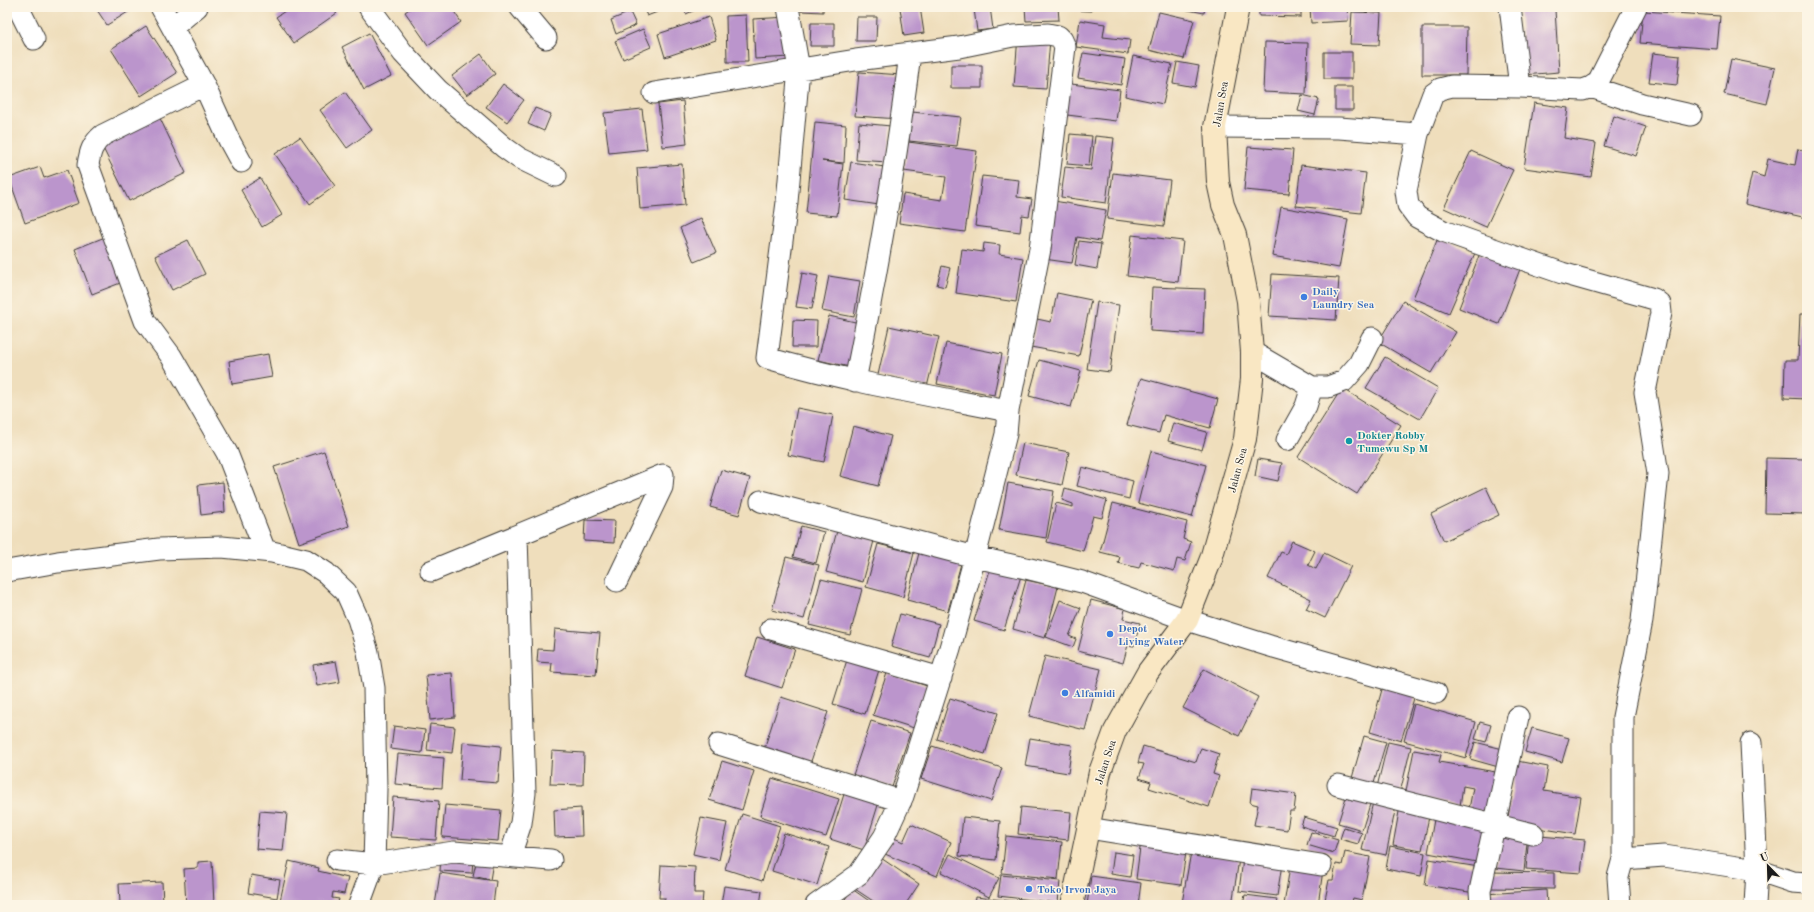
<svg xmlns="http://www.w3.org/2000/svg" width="1814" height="912" viewBox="0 0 1814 912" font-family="'Old Standard TT',serif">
	<rect width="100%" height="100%" fill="#fcf5e5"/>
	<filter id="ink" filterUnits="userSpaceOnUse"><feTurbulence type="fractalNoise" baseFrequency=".025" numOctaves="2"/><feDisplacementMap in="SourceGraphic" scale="8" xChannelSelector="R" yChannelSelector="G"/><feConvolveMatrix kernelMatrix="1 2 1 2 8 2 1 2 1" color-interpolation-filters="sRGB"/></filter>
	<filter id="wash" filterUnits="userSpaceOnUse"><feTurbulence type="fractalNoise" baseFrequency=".012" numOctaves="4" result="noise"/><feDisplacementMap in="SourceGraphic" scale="16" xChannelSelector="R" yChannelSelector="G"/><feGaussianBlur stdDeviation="0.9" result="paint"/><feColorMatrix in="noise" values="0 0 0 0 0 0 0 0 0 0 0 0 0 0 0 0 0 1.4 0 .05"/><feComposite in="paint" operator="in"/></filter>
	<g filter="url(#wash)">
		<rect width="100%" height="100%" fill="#efdebc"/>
		<g id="blocks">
			<path fill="#bb95cc" d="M95 7H136L107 25Z
				M291 7H332L337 13 294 43 276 17Z
				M412 7H451L461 22 428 45 405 12Z
				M618 7H627L619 11Z
				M643 7H670L647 16Z
				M683 7H702L686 14Z
				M801 7H823V12L801 11Z
				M907 7H920L924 33 904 36 900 8Z
				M990 7 993 29 977 31 974 9Z
				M1025 7H1058L1059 20 1026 21Z
				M1068 7H1092L1091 11 1068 10Z
				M1173 7H1205L1204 13Z
				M1259 7H1301V17L1259 16Z
				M1310 7H1347L1348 21 1311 23Z
				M1519 7H1597V8L1555 10 1559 72 1524 75Z
				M1804 7H1807V20H1803Z
				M1643 11 1720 16 1717 49 1640 43Z
				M630 12 636 25 616 34 611 20Z
				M1159 12 1194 20 1184 59 1149 50Z
				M1352 12 1381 13 1379 45 1350 44Z
				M746 15 748 62H727L726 16Z
				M709 17 716 40 665 57 658 34Z
				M788 17 790 57 755 59 753 19Z
				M857 17H877L876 41H856Z
				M1080 20 1105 24 1103 37 1130 40 1128 54 1076 47Z
				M811 23H834V46H810Z
				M146 26 177 73 141 96 111 49Z
				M1422 27H1467L1466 75H1422Z
				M643 29 651 47 623 59 615 41Z
				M369 33 391 76 364 90 342 47Z
				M1018 36 1050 39 1046 89 1014 87Z
				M1265 42 1308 43 1306 94 1263 92Z
				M1324 52H1352V79H1324Z
				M1083 53 1125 59 1121 85 1078 78Z
				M1653 53 1680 56 1677 85 1649 82Z
				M481 54 495 74 467 95 452 76Z
				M1133 56 1172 64 1163 104 1125 96Z
				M1731 59 1775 68 1767 104 1724 94Z
				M1177 62 1199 66 1195 87 1173 83Z
				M951 65H982V88H951Z
				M859 72 902 75 899 119 855 116Z
				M1063 83 1120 90 1116 121 1059 114Z
				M503 84 524 100 507 122 486 107Z
				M1335 87H1353V110H1335Z
				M345 92 372 130 347 148 320 110Z
				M1302 95 1319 99 1315 115 1298 111Z
				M683 101 687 144 663 147 658 104Z
				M1534 103 1568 108 1564 138 1596 143 1591 177 1524 168Z
				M535 108 551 114 544 131 528 124Z
				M642 109 647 149 609 153 604 113Z
				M157 112 186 173 129 201 99 140Z
				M912 112 961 117 957 146 909 141Z
				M1614 116 1646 127 1636 156 1604 146Z
				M815 122 846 125 844 163 822 161 843 164 837 216 806 213Z
				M859 123 891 126 888 162 856 160Z
				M1070 134 1092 136 1089 166 1067 164Z
				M1095 136 1114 138 1106 203 1061 197 1065 167 1091 170Z
				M300 137 335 186 310 204 275 154Z
				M908 142 977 151 965 232 899 223 903 194 942 200 946 177 904 171Z
				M1248 147 1293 150 1289 194 1244 190Z
				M1798 149 1807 151V218L1745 204 1752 173 1764 177 1768 159 1795 165Z
				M1471 151 1513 170 1486 227 1444 208Z
				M851 162 891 168 886 206 845 200Z
				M682 164 685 205 640 209 637 168Z
				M1301 165 1366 173 1361 213 1296 206Z
				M40 167 44 178 67 170 79 203 25 223 9 178Z
				M1113 173 1170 180 1164 226 1107 219Z
				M982 176 1019 180 1017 197 1032 199 1029 216 1022 215 1020 232 975 226Z
				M260 178 282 215 262 227 241 190Z
				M1054 201 1106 210 1100 241 1077 237 1072 263 1044 259Z
				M1281 207 1348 219 1339 268 1272 256Z
				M701 218 716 253 694 262 680 228Z
				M110 235 128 280 92 294 75 249Z
				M1132 235 1183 241 1178 282 1127 276Z
				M1438 238 1475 253 1449 313 1413 298Z
				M188 240 205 274 172 290 155 256Z
				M1079 241 1101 244 1097 269 1075 265Z
				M984 243 1000 245 999 254 1023 258 1016 302 956 293 962 249 983 252Z
				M1480 253 1520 269 1499 324 1459 308Z
				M942 266 950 268 945 287 937 285Z
				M802 273 818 276 812 309 796 307Z
				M1272 274 1339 278 1336 320 1269 316Z
				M829 276 860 281 854 317 822 311Z
				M1152 287 1205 289 1203 334 1150 331Z
				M1057 293 1091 300 1079 356 1031 347 1037 319 1051 322Z
				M1403 301 1456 332 1431 373 1378 342Z
				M1097 302 1119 305 1110 372 1087 369Z
				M1800 314H1807V399L1784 398 1785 360H1798Z
				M829 316 864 324 854 368 818 360Z
				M793 320 817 321 816 347H792Z
				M889 326 939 337 927 387 878 375Z
				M946 343 1002 354 994 395 937 384Z
				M268 354 272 377 232 384 229 361Z
				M1385 357 1438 388 1420 419 1366 388Z
				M1039 360 1081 371 1071 407 1029 396Z
				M1141 378 1218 399 1210 428 1164 415 1159 433 1127 425Z
				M1342 388 1401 425 1357 494 1298 457Z
				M797 408 833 415 824 462 788 455Z
				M1173 423 1207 432 1202 450 1168 441Z
				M853 426 891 436 878 486 840 476Z
				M1023 443 1069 452 1062 485 1016 475Z
				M1806 449 1807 514 1765 513 1766 458 1805 459Z
				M324 451 349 526 299 543 274 467Z
				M1151 451 1206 465 1192 517 1138 503Z
				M1258 459 1282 463 1278 481 1255 476Z
				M1082 467 1133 481 1129 499 1077 486Z
				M721 470 750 478 739 515 710 507Z
				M223 482 225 512 201 515 198 485Z
				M1008 483 1054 491 1046 538 999 530Z
				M1486 487 1499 515 1444 541 1431 514Z
				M1065 488 1107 500 1102 518 1093 516 1083 551 1047 542 1056 503 1073 507V504L1062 500Z
				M1113 503 1187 522 1183 539 1191 542 1185 561 1177 559 1174 571 1141 562 1139 568 1118 563 1120 557 1100 552Z
				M585 520 615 521 614 543 584 541Z
				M801 526 824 532 816 563 793 557Z
				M838 527 875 537 863 582 826 572Z
				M1292 541 1315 551 1308 565 1316 569 1324 553 1351 566 1325 618 1306 609 1311 599 1268 578 1281 552 1286 554Z
				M878 544 914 553 903 597 866 587Z
				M920 549 962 560 948 611 907 600Z
				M786 557 819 565 804 619 772 610Z
				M991 567 1021 576 1004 630 974 621Z
				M821 579 862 589 850 635 809 625Z
				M1026 580 1058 587 1045 638 1013 629Z
				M1060 600 1081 608 1069 636 1076 639 1073 647 1046 637Z
				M1091 600 1125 609 1123 619 1140 623 1134 646 1128 645 1123 663 1078 651Z
				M900 614 939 624 930 658 891 647Z
				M555 629 600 633 596 675 551 672 552 663 537 662 538 649 553 650Z
				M757 637 795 649 782 688 745 676Z
				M1045 656 1101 669 1085 730 1029 716Z
				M847 660 879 670 865 714 833 704Z
				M336 661 340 682 317 686 313 665Z
				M1204 669 1258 697 1239 736 1183 708Z
				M452 673 455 717 430 720 426 675Z
				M887 673 927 686 914 728 873 715Z
				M1383 686 1415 695 1401 741 1370 732Z
				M781 697 828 712 810 764 764 749Z
				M950 698 998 713 985 754 937 739Z
				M1414 704 1476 722 1466 758 1404 741Z
				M871 721 910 733 892 787 853 775Z
				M1480 722 1491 725 1486 742 1475 739Z
				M430 724 455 727 452 753 427 750Z
				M394 726 425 730 422 753 391 749Z
				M1532 728 1569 738 1562 762 1525 752Z
				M1364 736 1386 742 1372 790 1350 785Z
				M1030 738 1072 745 1068 773 1025 766Z
				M463 742 501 746 498 783 460 780Z
				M1388 742 1411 747 1399 797 1376 791Z
				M1475 742 1507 750 1502 768 1470 759Z
				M932 746 1002 768 991 801 921 779Z
				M1143 746 1196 762 1201 748 1219 754 1213 774 1219 776 1209 807 1149 788 1151 782 1139 778 1144 764 1138 763Z
				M1414 750 1441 755 1439 762 1501 773 1493 813 1469 809 1473 788 1463 786 1460 806 1405 796Z
				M552 751 584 753 583 785 550 784Z
				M398 754 444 758 442 788 395 784Z
				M722 761 754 771 742 810 709 800Z
				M1517 761 1548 767 1544 791 1581 797 1575 834 1507 823Z
				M772 778 839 799 826 837 760 816Z
				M1252 788 1296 794 1294 811H1290L1287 830 1254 825 1258 805 1250 803Z
				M845 791 879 802 864 850 830 839Z
				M1347 794 1371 801 1362 830 1338 823Z
				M393 797 439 801 436 840 390 837Z
				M1373 802 1396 806 1386 855 1362 850Z
				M445 805 501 810 498 841 442 837Z
				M1400 806 1430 812 1422 850 1393 845Z
				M1021 807 1071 812 1068 840 1018 834Z
				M581 808 582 836 555 837 554 810Z
				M260 811 287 813 283 851 256 849Z
				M742 814 780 826 762 881 725 869Z
				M1435 814 1490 824 1482 863 1428 853Z
				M963 817 1000 821 996 860 959 856Z
				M1304 817 1337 827 1334 836 1301 826Z
				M701 818 727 823 719 860 693 854Z
				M911 824 951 842 937 876 885 854 892 837 903 842Z
				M1344 827 1362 833 1358 844 1340 839Z
				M1501 831 1528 834 1524 871 1496 868Z
				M1311 832 1338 840 1334 853 1307 845Z
				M784 833 829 847 817 885 772 871Z
				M1529 835 1585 840 1581 873 1526 869Z
				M1006 836 1062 842 1058 879 1002 873Z
				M1141 840 1187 846 1181 885 1136 879Z
				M1390 846 1425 853 1421 876 1386 869Z
				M1114 852 1133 855 1130 877 1111 874Z
				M1191 852 1239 859 1232 905H1193L1182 903Z
				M1345 852 1370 857 1362 900 1353 898 1351 905H1324L1329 880H1333L1336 864 1342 865Z
				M950 854 999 878 989 897 941 872Z
				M878 856 919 884 905 905H879L855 889Z
				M441 857 473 859 472 873 440 871Z
				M477 858 493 862 490 880 473 876Z
				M1243 859 1282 864 1277 896 1239 891Z
				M1429 859 1479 867 1475 893 1425 885Z
				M212 861 214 905H186L184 869 198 868V862Z
				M289 861 319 868 318 871 348 878 344 894 333 892 332 898 339 899 337 905H279Z
				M661 865 695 867 694 893H703L702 905H664L665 898H659Z
				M1290 866 1323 870 1318 905H1284Z
				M1489 872 1554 873V889L1489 888Z
				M440 873 496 881 493 905H435Z
				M251 875 280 880 277 898 248 893Z
				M1001 875 1060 881 1058 903 998 896Z
				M1091 876 1141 883 1138 905H1087Z
				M162 882 163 903 120 904 119 884Z
				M724 886 762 891 760 905H721Z
				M852 889 875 905H841Z
				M1546 890 1547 905H1486L1485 894Z
				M1245 895 1277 899 1276 905H1243Z
				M976 897 1038 904V905H975Z"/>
		</g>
	</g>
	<g filter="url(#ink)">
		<use href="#blocks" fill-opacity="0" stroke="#3c3934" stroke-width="1"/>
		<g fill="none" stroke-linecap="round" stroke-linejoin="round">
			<defs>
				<path id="street" d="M18 7 34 39
					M161 7 204 85 229 140 241 162
					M369 7 403 53 438 90 505 148 519 158 556 176
					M520 7 546 38
					M788 7 799 69 787 202 767 358C846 381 927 395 1008 411
					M1510 7 1520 87
					M173 27 197 7
					M204 85 103 135C92 144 90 152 88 165L145 321 171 356 227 453 265 551
					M1591 87 1642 104 1691 115
					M654 93 856 60 959 47 1013 36 1048 34 1058 36 1062 40 1065 47 1040 249 1008 411 1006 434 975 557 1030 569 1082 582 1187 620 1270 646 1436 693
					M1215 127 1339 128 1418 134 1433 94 1440 89 1452 86 1520 87 1583 90 1591 87 1598 82 1636 7
					M1418 134 1406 191 1408 205 1417 217 1443 231 1516 257 1562 273 1654 299 1660 304 1661 313 1645 392 1658 474 1642 621 1623 717V859
					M1252 352 1312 387H1328L1344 381 1359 364 1372 338
					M855 381C877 272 896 164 910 54
					M1287 440 1306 406 1312 387
					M761 501 975 557 950 648 903 796 884 837 859 874 816 905
					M7 571 58 562 159 549 222 547 272 552 306 560 326 573 346 592 358 619 368 652 374 688 376 789 374 864 454 852 551 860
					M431 571 663 475 662 487 617 581
					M771 629 941 678
					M1751 743 1757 870 1755 905
					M719 744 901 801
					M1338 785 1533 834
					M1088 828 1321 865
					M510 856 521 823 525 793 517 536
					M337 860 374 864 359 905
					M1481 905 1480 891 1518 717
					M1620 905 1618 877 1623 859 1664 856 1757 870 1793 882 1807 883"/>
				<path id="secondary" d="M1072 905 1100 772 1115 731 1148 672 1187 620 1211 559 1245 439 1252 379V352L1248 301 1235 235 1223 205 1218 182 1215 127 1238 7"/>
			</defs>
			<use href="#street" stroke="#3c3934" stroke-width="23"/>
			<use href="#secondary" stroke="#3c3934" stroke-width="24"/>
			<use href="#street" stroke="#fff" stroke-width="21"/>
			<use href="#secondary" stroke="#f9e7c3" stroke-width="22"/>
		</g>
	</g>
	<g fill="#3f7fe0" stroke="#fcf5e5" stroke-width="1.5">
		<circle cx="1304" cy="297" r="4"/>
		<circle cx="1110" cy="634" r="4"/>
		<circle cx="1065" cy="693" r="4"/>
		<circle cx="1029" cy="889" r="4"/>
	</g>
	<circle fill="#0f9aa8" stroke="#fcf5e5" stroke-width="1.5" cx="1349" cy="441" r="4"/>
	<g text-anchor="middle" stroke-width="3" stroke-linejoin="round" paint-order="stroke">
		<g font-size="11" fill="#1c1c1c" stroke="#fcf5e5">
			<text transform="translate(1220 104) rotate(-80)" y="4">Jalan Sea</text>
			<text transform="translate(1237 470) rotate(-75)" y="4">Jalan Sea</text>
			<text transform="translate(1105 762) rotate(-72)" y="4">Jalan Sea</text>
		</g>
		<g font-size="11" font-weight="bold" fill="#366cbe" stroke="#fcf5e5" text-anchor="start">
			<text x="1312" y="295">Daily<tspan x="1312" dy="13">Laundry Sea</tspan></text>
			<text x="1118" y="632">Depot<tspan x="1118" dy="13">Living Water</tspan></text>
			<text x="1073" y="697">Alfamidi</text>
			<text x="1037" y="893">Toko Irvon Jaya</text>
		</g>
		<g font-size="11" font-weight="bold" fill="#0d838f" stroke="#fcf5e5" text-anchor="start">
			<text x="1357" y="439">Dokter Robby<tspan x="1357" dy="13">Tumewu Sp M</tspan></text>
		</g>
	</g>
	<rect width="1814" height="912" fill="none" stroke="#fcf5e5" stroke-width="24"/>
	<g transform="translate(1768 866) rotate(337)" stroke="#fcf5e5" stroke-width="3" paint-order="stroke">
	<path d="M0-3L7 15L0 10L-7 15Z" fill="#1c1c1c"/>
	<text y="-6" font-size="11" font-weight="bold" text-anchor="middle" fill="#1c1c1c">U</text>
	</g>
</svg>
